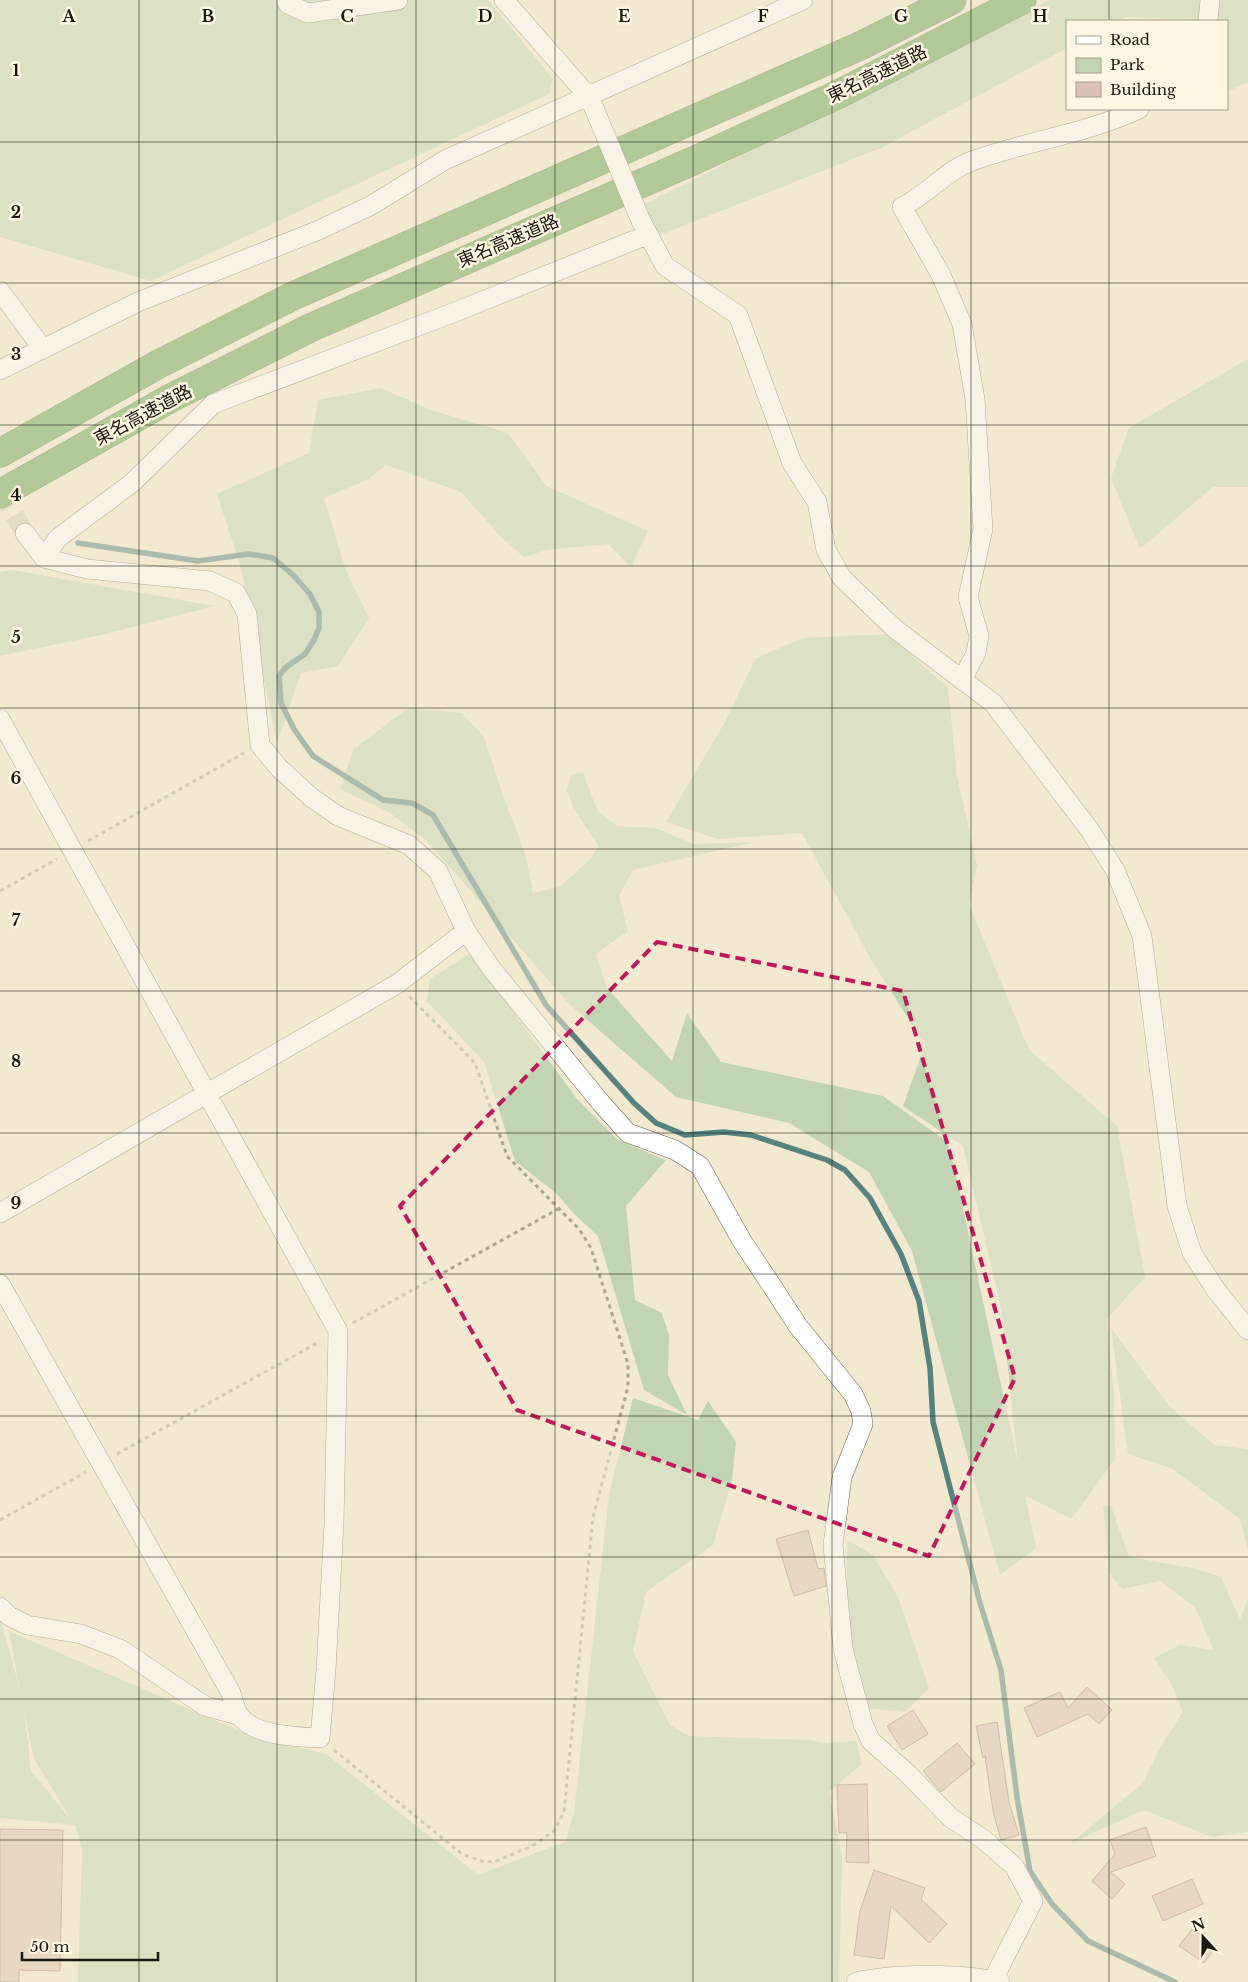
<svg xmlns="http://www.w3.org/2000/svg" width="1248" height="1982" viewBox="0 0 1248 1982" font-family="'Libre Baskerville','Noto Sans JP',serif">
	<rect width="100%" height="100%" fill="#f3e9d1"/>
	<path fill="#c1d4b4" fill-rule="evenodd" d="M0 0H488L553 79 549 94 151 281 0 237Z
		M1049 0H1248V82L1227 92V21L1125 17 1117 21H1067V48L881 148 660 235 643 205Z
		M1248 359V487H1213L1140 549 1111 478 1129 428Z
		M381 388 431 410 508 433 546 486 648 531 631 567 608 544 546 550 524 557 500 536 461 492 386 465 369 479 324 498 346 571 369 618 338 666 301 673 277 742 241 568 217 494 309 453 318 400Z
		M12 570 215 606 101 635 0 656V572Z
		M888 634 948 688 957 776 977 865 969 904 1029 1050 1117 1126 1145 1277 1107 1319 1114 1398 1115 1459 1071 1519 1025 1495 1036 1548 1000 1575 912 1251 869 1172 789 1123 676 1097 569 1004 427 841 389 812 340 789 354 749 408 708 462 713 484 737 503 795 526 856 533 893 561 886 589 860 599 846 574 809 567 790 571 775 583 773 598 812 617 826 655 828 693 844 755 842 633 870 619 896 628 931 596 954 607 988 672 1061 687 1013 721 1062 883 1096 949 1143 1018 1464 1002 1312 963 1146 903 1106 925 1045 873 963 802 833 718 839 666 822 725 722 756 658 803 638Z
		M470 953 577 1099 618 1140 666 1160 626 1206 635 1300 662 1313 669 1336 668 1375 687 1415 644 1390 598 1236 575 1215 557 1194 515 1161 484 1062 427 1001 430 979Z
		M1111 1328 1169 1406 1214 1445 1248 1449V1550L1240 1519 1171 1468 1128 1454Z
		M633 1398 698 1420 708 1401 736 1442 732 1480 713 1545 646 1592 633 1651 670 1725 689 1736 810 1740 826 1743 856 1741 862 1764 829 1792 842 1857 839 1982H78L82 1850 75 1825 0 1818V1618L20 1690 9 1631 251 1736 326 1754 478 1875 565 1842 574 1812 609 1495ZM24 1710 34 1759 72 1821 31 1771Z
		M1103 1506H1111L1129 1557 1193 1568 1221 1577 1240 1620 1248 1598V1832L1212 1837 1144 1810 1071 1843 1143 1783 1162 1744 1183 1712 1170 1681 1154 1658 1180 1645 1214 1650 1195 1607 1160 1581 1122 1589 1110 1573Z
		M847 1540 873 1555 899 1599 929 1688 905 1712 864 1708 847 1647Z"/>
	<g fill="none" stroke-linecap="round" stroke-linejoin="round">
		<path stroke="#558380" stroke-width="5.5" d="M78 543 198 561 249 554 273 558 292 574 310 594 319 612V628L314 640 305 654 285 668 279 676 281 703 294 729 313 756 383 800 412 803 433 815 546 1005 634 1103 656 1123 685 1135 724 1132 751 1135 827 1160 845 1170 870 1198 901 1254 919 1301 930 1368 933 1422 980 1603 1001 1670 1017 1797 1030 1871 1052 1904 1088 1941 1175 1982"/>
	</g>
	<path fill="#dac2b4" stroke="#9d877a" d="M808 1530 818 1569 824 1568 826 1586 794 1596 776 1539Z
		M1087 1687 1112 1710 1099 1724 1088 1714 1037 1737 1024 1708 1060 1692 1068 1708Z
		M913 1710 928 1734 902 1750 887 1726Z
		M997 1722 1009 1802 1019 1835 1001 1840 993 1811 985 1756 983 1758 976 1726Z
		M957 1743 975 1764 941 1792 923 1771Z
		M867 1784 869 1863 846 1862 847 1833H839L837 1785Z
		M1146 1827 1156 1856 1111 1872 1125 1884 1112 1899 1092 1881 1115 1854 1110 1840Z
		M0 1829 63 1830 60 1971 19 1970V1982H0Z
		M874 1870 925 1888 921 1899 947 1924 929 1943 891 1906 884 1959 854 1955 860 1911Z
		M1192 1879 1203 1904 1163 1921 1152 1896Z
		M1192 1929 1216 1946 1204 1963 1179 1946Z"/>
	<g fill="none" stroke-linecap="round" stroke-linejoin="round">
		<path stroke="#d3cab4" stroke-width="19" stroke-dasharray="19 9" stroke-linecap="butt" d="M0 491 25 533"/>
		<defs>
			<path id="minor" d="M286 0 288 4 308 13 398 0
				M504 0 589 97 594 108
				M1208 21 1210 0
				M641 221 665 266 738 315 792 463 817 502 826 550 842 578 895 629 993 703 1089 829 1115 870 1142 936 1177 1206 1192 1253 1216 1290 1248 1330
				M0 291 43 349
				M0 370 138 302 319 230 370 206 445 160 803 0
				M25 533 44 558 87 569 210 581 236 593 247 614 260 745 279 768 312 798 338 816 409 845 438 871 466 931 491 968 601 1103 628 1133 675 1150 700 1166 742 1241 772 1286 798 1326 853 1394 861 1411 863 1424 842 1477 833 1545 843 1649 863 1724 871 1741 908 1774 951 1818 983 1839 1014 1866 1033 1901 993 1980
				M44 558 58 538 132 483 213 404 450 314 647 235
				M962 680 976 653 979 636 968 597 983 529 975 399 962 324 941 275 902 207C927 195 945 171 972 161 1026 141 1086 134 1139 109
				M0 719 338 1331 334 1523 326 1670 320 1738C297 1737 253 1736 239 1715 235 1709 233 1700 231 1693L0 1284
				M0 1213 397 984 466 931
				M0 1607 9 1616 27 1625 81 1634 120 1649 205 1706 238 1715
				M856 1982C896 1973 961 1973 1000 1982"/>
			<path id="highway" d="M0 453 157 365 293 296 860 46 952 0
				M0 494 171 398 310 328 693 161 839 94 1022 0"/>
		</defs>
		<use href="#minor" stroke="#6c624e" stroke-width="20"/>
		<use href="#highway" stroke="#4b723b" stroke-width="29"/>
		<path stroke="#ada592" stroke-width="3" stroke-dasharray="4 4" stroke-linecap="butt" d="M88 841 244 753
			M0 891 57 859
			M353 1323 558 1209
			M117 1454 319 1342
			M0 1520 86 1472
			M334 1750 462 1854 481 1861 494 1862 532 1846 554 1831 564 1812 593 1517 628 1387V1364L591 1248 579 1229 507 1156 475 1063 409 996"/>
		<use href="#minor" stroke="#fff" stroke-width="19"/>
		<use href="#highway" stroke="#65a352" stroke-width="28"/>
		<defs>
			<path id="minor-bridge" d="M594 108 641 221"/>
		</defs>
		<use href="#minor-bridge" stroke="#6c624e" stroke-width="20" stroke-linecap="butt"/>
		<use href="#minor-bridge" stroke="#fff" stroke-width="19"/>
	</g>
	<path d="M0 0H1248V1982H0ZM657 942 903 991 1015 1378 929 1556 517 1410 400 1206Z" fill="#f3e9d1" fill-opacity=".55" fill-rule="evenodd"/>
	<path fill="none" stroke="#c2185b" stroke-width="4" stroke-dasharray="10 6" stroke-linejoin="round" d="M657 942 903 991 1015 1378 929 1556 517 1410 400 1206Z"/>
	<path fill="none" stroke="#1b180f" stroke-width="1" stroke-opacity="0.55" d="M139 0V1982M277 0V1982M416 0V1982M555 0V1982M693 0V1982M832 0V1982M971 0V1982M1109 0V21M1109 109V1982M0 142H1248M0 283H1248M0 425H1248M0 566H1248M0 708H1248M0 849H1248M0 991H1248M0 1133H1248M0 1274H1248M0 1416H1248M0 1557H1248M0 1699H1248M0 1840H1248"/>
	<g text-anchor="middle" stroke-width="5" stroke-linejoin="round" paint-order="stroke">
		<g font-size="18" fill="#1b180f" stroke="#fef6e3">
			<text transform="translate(877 74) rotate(-26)" y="6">東名高速道路</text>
			<text transform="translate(508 241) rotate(-23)" y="6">東名高速道路</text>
			<text transform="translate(143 415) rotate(-28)" y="6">東名高速道路</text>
		</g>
	</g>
	<g font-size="16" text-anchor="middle" font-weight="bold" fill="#1b180f" stroke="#fef6e3" stroke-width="5" stroke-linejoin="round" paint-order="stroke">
		<text x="69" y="22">A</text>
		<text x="208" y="22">B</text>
		<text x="347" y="22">C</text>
		<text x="485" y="22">D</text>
		<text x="624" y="22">E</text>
		<text x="763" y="22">F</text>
		<text x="901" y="22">G</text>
		<text x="1040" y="22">H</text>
		<text x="16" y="76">1</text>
		<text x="16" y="218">2</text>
		<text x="16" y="360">3</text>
		<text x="16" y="501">4</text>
		<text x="16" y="643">5</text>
		<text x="16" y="784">6</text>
		<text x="16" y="926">7</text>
		<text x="16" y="1067">8</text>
		<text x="16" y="1209">9</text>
	</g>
	<rect x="1066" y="20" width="162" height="90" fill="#fef6e3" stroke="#a39d8e"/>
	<rect x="1076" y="36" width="25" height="8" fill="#ffffff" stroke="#a39d8e"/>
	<text x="1110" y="45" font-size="15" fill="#1b180f">Road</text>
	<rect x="1076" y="58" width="25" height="15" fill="#c1d4b4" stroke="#a39d8e"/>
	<text x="1110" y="70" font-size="15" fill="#1b180f">Park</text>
	<rect x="1076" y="82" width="25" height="15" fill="#dac2b4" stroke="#a39d8e"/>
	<text x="1110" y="95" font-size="15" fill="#1b180f">Building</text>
	<g transform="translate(1203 1937) rotate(339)" stroke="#fef6e3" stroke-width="4" paint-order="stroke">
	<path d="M0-4L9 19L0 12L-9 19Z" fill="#1b180f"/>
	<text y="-8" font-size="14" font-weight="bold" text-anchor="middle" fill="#1b180f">N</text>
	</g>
	<path d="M22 1952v8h136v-8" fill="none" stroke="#1b180f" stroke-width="2.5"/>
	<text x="30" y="1952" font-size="15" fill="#1b180f" stroke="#fef6e3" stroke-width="4" paint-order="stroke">50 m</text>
</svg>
